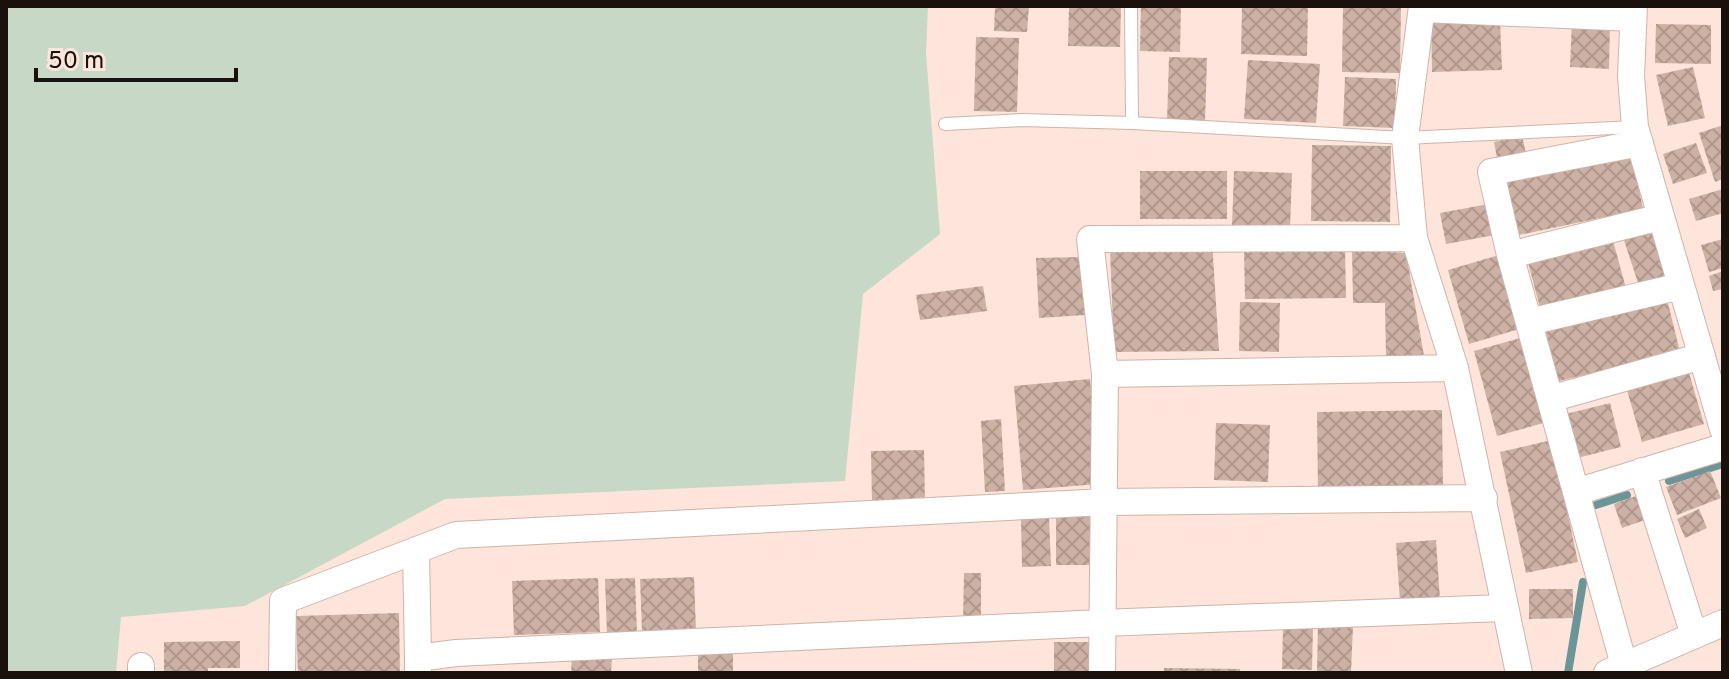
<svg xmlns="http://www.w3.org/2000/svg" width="1729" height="679" viewBox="0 0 1729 679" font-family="Overpass,sans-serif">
	<defs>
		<pattern id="building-cross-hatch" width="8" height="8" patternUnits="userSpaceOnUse" patternTransform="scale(2)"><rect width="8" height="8" fill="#cdb1a5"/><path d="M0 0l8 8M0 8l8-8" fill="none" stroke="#af978d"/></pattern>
	</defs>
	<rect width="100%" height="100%" fill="#fde5db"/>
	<path fill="#c7d8c7" d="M6 6H928L926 53 940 234 863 294 845 481 445 499 245 606 121 617 116 673H6Z"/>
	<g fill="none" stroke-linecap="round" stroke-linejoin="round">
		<path stroke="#6c9598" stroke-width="8" d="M1669 481 1723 464
			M1596 505 1627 495
			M1568 673 1583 582"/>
	</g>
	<path fill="url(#building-cross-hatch)" d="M995 6H1029L1027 32 994 31Z
		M1069 6 1121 7 1120 47 1068 46Z
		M1141 6H1181L1180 52 1140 51Z
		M1242 6H1308L1307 56 1241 54Z
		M1343 6H1401L1400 73 1342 72Z
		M1572 20 1610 21 1609 69 1570 67Z
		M1500 21 1502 70 1432 72 1431 23Z
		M1656 24 1711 25V64L1655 63Z
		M976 37 1019 38 1017 112 974 111Z
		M1169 57 1207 58 1205 122 1167 121Z
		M1248 60 1320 64 1316 123 1244 119Z
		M1693 67 1705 118 1668 126 1656 75Z
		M1345 77 1396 79 1395 128 1343 126Z
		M1723 125V179L1715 182 1699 133Z
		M1522 136 1528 162 1499 168 1494 142Z
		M1696 143 1707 173 1673 184 1663 154Z
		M1312 145 1391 146 1390 222 1311 221Z
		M1631 150 1643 209 1514 236 1501 177Z
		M1140 171H1227V219H1140Z
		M1234 171 1292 173 1290 228 1232 226Z
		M1723 189V213L1696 221 1689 199Z
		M1494 203 1500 234 1446 244 1440 213Z
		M1650 225 1669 280 1640 289 1622 234Z
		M1612 237 1627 292 1542 315 1527 259Z
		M1723 239V268L1709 272 1701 245Z
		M1212 240 1219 351 1114 352 1110 250Z
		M1345 249 1346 298 1245 299 1244 250Z
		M1352 250 1406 253 1424 356H1386L1385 303H1353Z
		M1506 253 1526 327 1469 344 1448 270Z
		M1082 257 1085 315 1039 318 1036 258Z
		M1723 271V289L1713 291 1709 276Z
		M983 286 987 311 920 320 916 295Z
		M1666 295 1680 352 1551 383 1537 327Z
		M1240 302 1280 303 1279 352 1239 351Z
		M1524 337 1547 422 1497 436 1474 351Z
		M1689 373 1704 424 1642 442 1627 390Z
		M1090 379 1099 484 1023 490 1014 386Z
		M1610 403 1621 447 1577 458 1566 414Z
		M1442 410 1443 490 1318 491 1317 412Z
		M1001 419 1005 491 985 492 981 421Z
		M1216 423 1270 425 1268 482 1214 480Z
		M1552 440 1578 562 1526 573 1500 452Z
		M924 450 925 502 872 504 871 451Z
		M1710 471 1721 498 1677 515 1666 487Z
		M1647 492 1656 516 1622 528 1614 504Z
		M1699 509 1707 528 1685 538 1677 519Z
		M1056 517H1091V565H1056Z
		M1049 518 1051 566 1022 567 1021 519Z
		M1436 540 1440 599 1400 602 1396 543Z
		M964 573H981V621L963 620Z
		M694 577 696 630 642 631 640 579Z
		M598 578 600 632 514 635 512 581Z
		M635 578 637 633 607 634 605 579Z
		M1529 589H1573V618L1529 619Z
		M399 613 400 672 298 673 296 616Z
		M1318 624 1353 626 1351 673H1317Z
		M1283 626 1313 627 1312 670 1282 669Z
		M240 641V668H208V673H164V642Z
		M1054 642H1090V673H1054Z
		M698 650H733V673H698Z
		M572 657 612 658 611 673H571Z
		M1164 668 1240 669V673H1164Z"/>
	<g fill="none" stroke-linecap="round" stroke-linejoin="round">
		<defs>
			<path id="lane" d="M1131 6 1132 123
				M945 124 1021 120 1132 123 1405 138 1635 127"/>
			<path id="street" d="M1422 6 1405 138 1414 238 1455 368 1519 673
				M1634 6 1631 76 1635 127 1723 429
				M1422 9 1633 18
				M1510 255 1661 217
				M1529 322 1681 286
				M1105 374 1455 368
				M1550 399 1702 356
				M1642 471 1694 635
				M1576 492 1723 447
				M416 550 418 658
				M1624 665 1510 255 1491 172 1640 143
				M141 666V673
				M282 673 283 601 456 535 1106 502 1484 498
				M418 673V658L456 653 1101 623 1503 608
				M1102 673 1105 374 1090 239 1414 238
				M1607 673 1723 623"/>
		</defs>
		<use href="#lane" stroke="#cfb3a7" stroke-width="14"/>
		<use href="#street" stroke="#cfb3a7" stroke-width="28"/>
		<use href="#lane" stroke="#fff" stroke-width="12"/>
		<use href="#street" stroke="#fff" stroke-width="26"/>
	</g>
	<rect width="1729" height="679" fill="none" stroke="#1a100c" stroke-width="16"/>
	<path d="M36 68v12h200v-12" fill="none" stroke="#1a100c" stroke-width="4"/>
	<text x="48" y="68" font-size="24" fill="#1a100c" stroke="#fde5db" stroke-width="6" paint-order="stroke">50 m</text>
</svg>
